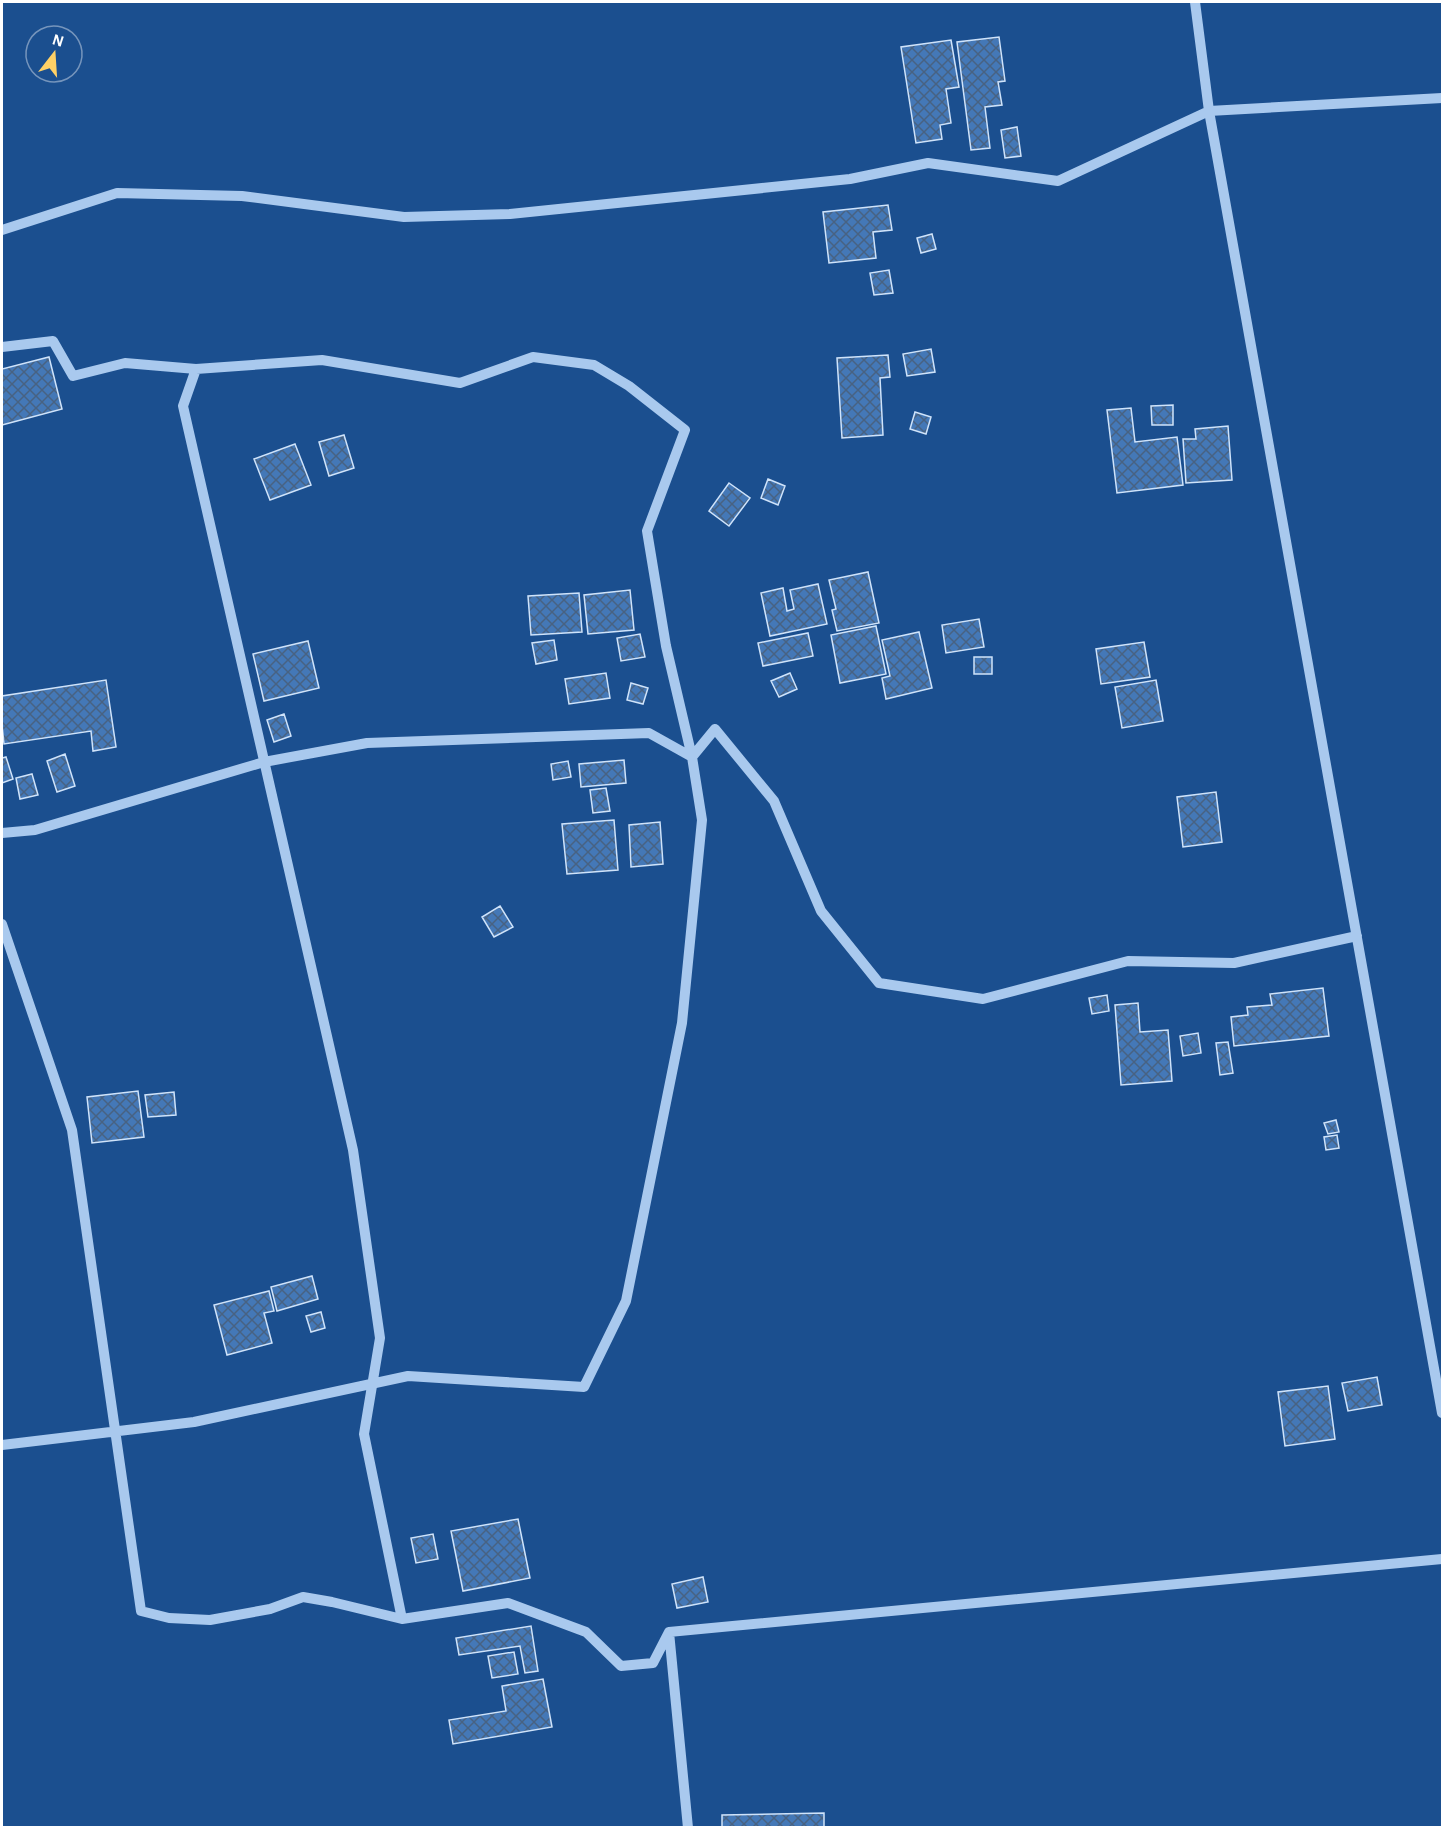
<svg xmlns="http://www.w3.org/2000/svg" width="1444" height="1829" viewBox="0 0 1444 1829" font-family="'Alegreya Sans',sans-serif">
	<defs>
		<pattern id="building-cross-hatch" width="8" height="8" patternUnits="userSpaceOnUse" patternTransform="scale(1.5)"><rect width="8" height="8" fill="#4478b7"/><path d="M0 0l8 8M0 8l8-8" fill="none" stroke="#486282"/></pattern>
	</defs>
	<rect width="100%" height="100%" fill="#1b4f8f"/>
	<path fill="url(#building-cross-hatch)" stroke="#cfe3fa" stroke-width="1.5" d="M999 37 1005 81 998 82 1002 105 985 107 990 148 971 150 957 42Z
		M951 40 959 87 946 89 951 123 940 125 942 139 916 143 901 47Z
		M1017 127 1021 156 1005 158 1001 130Z
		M888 205 892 230 873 232 876 258 829 263 823 212Z
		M932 234 936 249 921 253 917 238Z
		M889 270 893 293 874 295 870 273Z
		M931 349 935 372 907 376 903 354Z
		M888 355 890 377 880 378 883 435 842 438 837 358Z
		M49 357 62 409 2 425V369Z
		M1173 405V425H1152L1151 406Z
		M1131 408 1135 442 1177 437 1183 485 1117 493 1107 410Z
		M915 412 931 417 926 434 910 429Z
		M1228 426 1232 480 1186 483 1183 439H1196L1195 429Z
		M344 435 354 468 329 476 319 442Z
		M295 444 311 485 270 500 254 459Z
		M768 479 785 486 778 505 761 498Z
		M729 483 750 498 729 526 709 511Z
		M868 572 879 623 837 631 832 610 836 609 829 580Z
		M818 584 827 624 770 636 761 593 783 588 787 611 794 609 790 590Z
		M630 590 634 630 588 634 584 595Z
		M579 593 582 632 531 635 528 596Z
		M979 619 984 647 946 653 942 625Z
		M876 626 886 674 840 683 831 635Z
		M919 632 932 688 886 699 882 678 890 676 882 640Z
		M808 633 813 656 763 666 758 643Z
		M640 634 645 657 621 661 617 638Z
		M554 640 557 660 536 664 532 643Z
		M308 641 319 688 264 701 253 654Z
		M1144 642 1150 677 1101 684 1096 649Z
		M974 657H992V674H974Z
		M606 673 610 698 569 704 565 679Z
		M790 673 797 689 779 697 771 681Z
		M106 680 116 747 93 751 91 731 4 744 2 725V696Z
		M1156 680 1163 721 1122 728 1115 687Z
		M631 683 648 688 643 704 627 700Z
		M284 714 291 736 274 742 267 720Z
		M65 754 75 786 57 792 47 761Z
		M6 757 13 779 2 783V758Z
		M624 760 626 783 581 787 579 764Z
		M568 761 571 777 553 780 551 764Z
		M32 774 38 795 20 799 16 778Z
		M606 788 610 811 593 813 590 790Z
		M1216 792 1222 842 1183 847 1177 797Z
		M614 820 618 870 567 874 562 824Z
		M660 822 663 864 631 867 629 825Z
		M500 906 513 927 494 937 482 917Z
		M1323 988 1329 1036 1234 1046 1231 1017 1248 1015 1247 1007 1272 1005 1270 994Z
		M1107 995 1109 1011 1092 1014 1089 998Z
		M1138 1003 1140 1032 1168 1030 1172 1081 1121 1085 1115 1005Z
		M1198 1033 1201 1053 1183 1056 1180 1036Z
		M1228 1042 1233 1073 1220 1075 1216 1043Z
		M138 1091 144 1137 92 1143 87 1097Z
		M174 1092 176 1115 148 1117 145 1095Z
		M1336 1120 1339 1132 1328 1134 1324 1123Z
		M1337 1135 1339 1148 1326 1150 1324 1137Z
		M312 1276 318 1299 277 1311 271 1287Z
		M269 1291 274 1311 264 1313 272 1343 227 1355 214 1305Z
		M321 1312 325 1328 311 1332 306 1316Z
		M1377 1377 1382 1405 1348 1411 1342 1383Z
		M1328 1386 1335 1439 1285 1446 1278 1392Z
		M518 1519 530 1578 463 1591 451 1531Z
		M433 1534 438 1559 416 1563 411 1538Z
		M703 1577 708 1602 677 1608 672 1584Z
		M531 1626 538 1671 525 1673 520 1646 459 1655 456 1638Z
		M514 1652 518 1674 492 1678 488 1656Z
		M543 1679 552 1727 453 1744 449 1720 506 1711 502 1686Z
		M824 1813V1828H722V1815Z"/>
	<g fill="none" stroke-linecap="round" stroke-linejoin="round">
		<path stroke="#a9c9ee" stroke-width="10" d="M1195 2 1209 111 1442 1413
			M2 230 117 193 242 196 404 217 510 214 850 179 928 163 1058 181 1209 111 1442 98
			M2 347 53 341 73 376 125 363 196 369 322 360 460 383 533 357 594 365 629 386 685 430 647 531 666 646 692 757 715 729 774 801 821 911 879 983 983 999 1128 961 1234 963 1357 936
			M196 369 183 406 353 1150 380 1338 364 1434 402 1619 508 1603 586 1632 621 1666 653 1663 669 1632
			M2 833 35 830 264 762 367 743 649 733 692 757 702 820 682 1023 626 1301 584 1387 408 1376 194 1422 2 1445
			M2 924 72 1130 141 1611 169 1618 210 1620 270 1609 303 1597 332 1602 402 1619
			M688 1828 669 1632 1442 1559"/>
	</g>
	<rect width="1444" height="1829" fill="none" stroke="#ffffff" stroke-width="6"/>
	<g transform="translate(54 54) rotate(17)"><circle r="28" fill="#1b4f8f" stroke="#7695bc" stroke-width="1.5"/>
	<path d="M0-4.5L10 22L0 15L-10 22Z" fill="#ffd166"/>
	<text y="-9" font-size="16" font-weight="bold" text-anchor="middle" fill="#ffffff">N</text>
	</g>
</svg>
